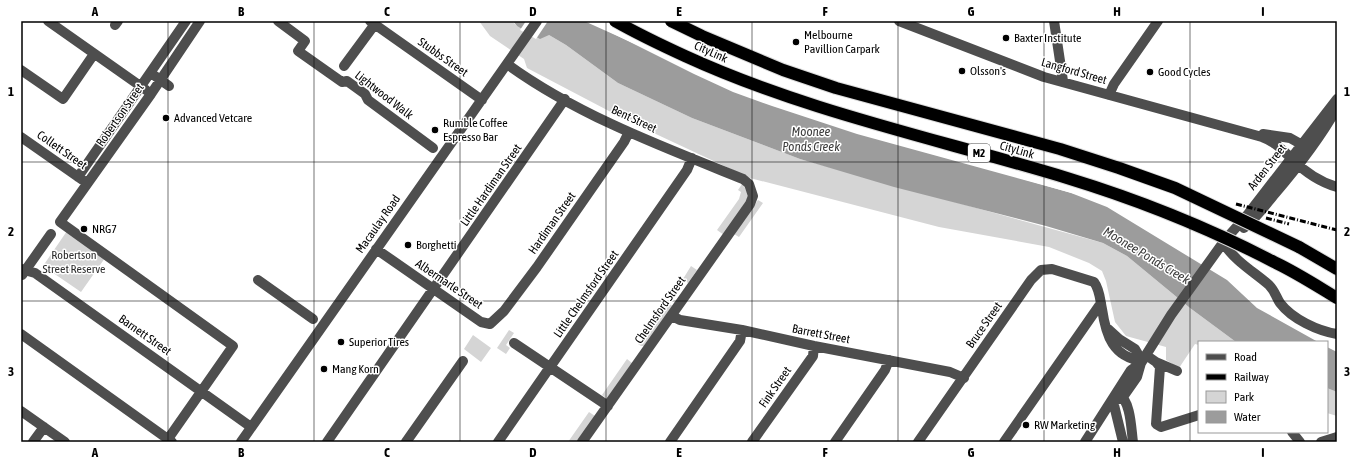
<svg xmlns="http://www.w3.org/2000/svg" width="1358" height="463" viewBox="0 0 1358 463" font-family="'Asap Condensed',sans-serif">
	<rect width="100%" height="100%" fill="#fff"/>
	<path fill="#d5d5d5" d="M479 21H512L517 26 549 35 566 45 618 83 692 118 800 159 1103 243 1127 256 1190 308 1236 342H1199V345L1195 344 1179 368 1166 360V347L1126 336 1115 322 1106 281 1102 271 1089 263 1049 247 939 227 750 178 628 121 527 68 524 59 490 36Z
		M742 184 745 188 749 197 724 235 717 230 739 199 741 192 738 190Z
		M758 200 763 203 739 237 734 234Z
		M67 231 105 258 81 292 43 266Z
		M691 266 697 270 688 283 683 279Z
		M667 302 674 307 647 346H641L638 344Z
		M509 330 514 333 506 345 510 348 506 354 497 348Z
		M473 335 491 348 481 362 464 349Z
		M627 359 632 363 607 399 602 395Z
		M1327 388 1337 392V416L1327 413Z
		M589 412 595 416 579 442H568Z"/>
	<path fill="#9c9c9c" d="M513 21H584L713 79 766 100 869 134 1071 193 1107 207 1227 280 1257 308 1318 342H1236L1190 308 1127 256 1103 243 1046 226 894 187 800 159 692 118 618 83 566 45 549 35 540 39 517 26Z
		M1327 347 1337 352V392L1327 388Z"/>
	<path fill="#fff" d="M526 21H548L536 39 520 30Z
		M606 30 766 98 869 132 1072 191 1090 198 857 134 772 106 733 92 694 74Z"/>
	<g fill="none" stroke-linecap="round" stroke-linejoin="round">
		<defs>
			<path id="highway" d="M1299 247 1337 269"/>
		</defs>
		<use href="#highway" stroke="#dbdbdb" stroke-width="14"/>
		<path stroke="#4e4e4e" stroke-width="10" d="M48 21 146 90
			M278 21 305 41 298 51 342 82 347 81 365 94 368 100 433 148
			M370 21 482 100
			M899 21 1044 77 1262 137C1276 142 1282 150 1292 159 1305 172 1319 182 1337 187
			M1054 21 1063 81
			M115 25 118 21
			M507 64C577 115 663 147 743 179L749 184 753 196 750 204 582 442
			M344 66 375 24
			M21 70 63 99 94 54
			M155 76 169 86
			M1109 95 1114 84 1158 21
			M1263 134 1290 138 1306 147
			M21 137 84 181
			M78 177 186 21
			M1244 228C1256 218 1264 207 1273 196 1297 168 1319 140 1337 108
			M1224 244C1235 261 1254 272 1269 285 1275 291 1276 297 1280 303 1292 319 1318 331 1337 334
			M376 249 481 322 490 324 504 311 537 267 624 142 629 132
			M21 269 35 273 251 427
			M22 275 51 234
			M258 280 313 319
			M672 316 680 320 742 330 814 346 950 372 964 378
			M1108 329 1119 339 1135 349 1142 361
			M21 334 172 442
			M514 343 608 406
			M1146 355 1156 362 1160 367 1156 424 1161 427 1199 415
			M1156 362 1177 371
			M1119 394C1131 402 1131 428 1133 442
			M1113 401 1123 397 1137 377 1141 363 1171 315 1225 240 1248 214 1337 99
			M1113 401 1123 442
			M21 411 65 442
			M1292 432 1300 442
			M168 439 233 346 60 222 151 94 200 21
			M33 442 44 427
			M241 442 537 21
			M327 442 565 99
			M406 442 463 361
			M498 442 687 170 692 158
			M670 442 740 341 742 330
			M752 442 813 356 814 346
			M835 442 885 370 889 360
			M918 442 1031 280 1041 270 1052 269 1094 282C1100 290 1100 300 1102 309 1106 336 1113 357 1142 361
			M1004 442 1101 303
			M1085 442 1131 370 1141 363
			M1321 442 1337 437"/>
		<use href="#highway" stroke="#000" stroke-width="12"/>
		<path stroke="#000" stroke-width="3" stroke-dasharray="6 2 1 2" stroke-linecap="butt" d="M1236 204 1337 230
			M1266 218 1289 224"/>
		<defs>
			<path id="highway-bridge" d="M615 21C638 34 661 45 685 56 807 112 939 139 1067 178 1139 200 1209 228 1276 263 1297 273 1317 286 1337 298
				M671 21 702 36 783 70 836 88 1060 149 1119 168 1175 188 1299 247"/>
		</defs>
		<use href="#highway-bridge" stroke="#dbdbdb" stroke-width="14" stroke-linecap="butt"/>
		<use href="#highway-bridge" stroke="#000" stroke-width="12"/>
	</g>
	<path fill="none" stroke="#000" stroke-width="1" stroke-opacity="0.55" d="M168 21V442M314 21V442M460 21V442M606 21V442M752 21V442M898 21V442M1044 21V442M1190 21V442M21 162H1337M21 301H1337"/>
	<g fill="#000" stroke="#fff" stroke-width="1.5">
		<circle cx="1006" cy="38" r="4"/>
		<circle cx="796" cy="42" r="4"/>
		<circle cx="962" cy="71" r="4"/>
		<circle cx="1150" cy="72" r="4"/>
		<circle cx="166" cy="118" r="4"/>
		<circle cx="435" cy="130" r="4"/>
		<circle cx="84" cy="229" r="4"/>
		<circle cx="408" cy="245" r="4"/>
		<circle cx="341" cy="342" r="4"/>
		<circle cx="324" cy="369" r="4"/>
		<circle cx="1026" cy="425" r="4"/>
	</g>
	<g text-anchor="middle" stroke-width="3" stroke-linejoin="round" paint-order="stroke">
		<rect fill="#fff" stroke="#4c4c4c" stroke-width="1" x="968" y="144" width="22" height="18" rx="3"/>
		<g font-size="11" font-weight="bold" fill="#000">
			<text x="979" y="157">M2</text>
		</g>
		<g font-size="12" fill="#000" stroke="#fff" text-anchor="start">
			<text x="804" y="39">Melbourne<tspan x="804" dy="14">Pavillion Carpark</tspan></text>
			<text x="1014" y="42">Baxter Institute</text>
			<text x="970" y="75">Olsson's</text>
			<text x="1158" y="76">Good Cycles</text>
			<text x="174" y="122">Advanced Vetcare</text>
			<text x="443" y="127">Rumble Coffee<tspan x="443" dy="14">Espresso Bar</tspan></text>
			<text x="92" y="233">NRG7</text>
			<text x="416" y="249">Borghetti</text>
			<text x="349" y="346">Superior Tires</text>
			<text x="332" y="373">Mang Korn</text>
			<text x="1034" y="429">RW Marketing</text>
		</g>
		<g font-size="12" fill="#000" stroke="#fff">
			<text transform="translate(711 52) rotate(24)" y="4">CityLink</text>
			<text transform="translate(443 57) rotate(35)" y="4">Stubbs Street</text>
			<text transform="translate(1074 71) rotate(16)" y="4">Langford Street</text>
			<text transform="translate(384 95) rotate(38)" y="4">Lightwood Walk</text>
			<text transform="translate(120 115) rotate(-55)" y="4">Robertson Street</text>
			<text transform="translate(634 119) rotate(25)" y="4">Bent Street</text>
			<text transform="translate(62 150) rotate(35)" y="4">Collett Street</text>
			<text transform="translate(1017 150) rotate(16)" y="4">CityLink</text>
			<text transform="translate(1267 167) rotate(-52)" y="4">Arden Street</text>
			<text transform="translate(491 185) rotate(-55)" y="4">Little Hardiman Street</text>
			<text transform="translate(552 223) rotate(-55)" y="4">Hardiman Street</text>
			<text transform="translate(378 224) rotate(-55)" y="4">Macaulay Road</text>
			<text transform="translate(449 284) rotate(34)" y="4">Albermarle Street</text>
			<text transform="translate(586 294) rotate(-55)" y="4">Little Chelmsford Street</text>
			<text transform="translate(660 310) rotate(-55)" y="4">Chelmsford Street</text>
			<text transform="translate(984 325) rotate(-55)" y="4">Bruce Street</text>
			<text transform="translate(821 334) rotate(11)" y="4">Barrett Street</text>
			<text transform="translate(145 335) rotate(35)" y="4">Barnett Street</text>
			<text transform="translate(775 387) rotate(-55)" y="4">Fink Street</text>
		</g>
		<g font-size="12" fill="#2c2c2c" stroke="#fff">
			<text x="74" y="259">Robertson<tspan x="74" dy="14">Street Reserve</tspan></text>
		</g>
		<g font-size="13" font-style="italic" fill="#3d3d3d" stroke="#fff">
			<text x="811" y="136">Moonee<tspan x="811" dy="15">Ponds Creek</tspan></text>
			<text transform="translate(1147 255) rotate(31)" y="5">Moonee Ponds Creek</text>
		</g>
	</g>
	<rect width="1358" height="463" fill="none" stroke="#ffffff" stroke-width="44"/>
	<rect x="1198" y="341" width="130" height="92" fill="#ffffff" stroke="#999999"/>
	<rect x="1206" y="354" width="20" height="6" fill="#4e4e4e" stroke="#999999"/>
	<text x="1234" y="361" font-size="12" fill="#000000">Road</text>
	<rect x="1206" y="374" width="20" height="6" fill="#000000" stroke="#999999"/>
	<text x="1234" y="381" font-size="12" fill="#000000">Railway</text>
	<rect x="1206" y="391" width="20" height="12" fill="#d5d5d5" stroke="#999999"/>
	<text x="1234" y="401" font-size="12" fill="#000000">Park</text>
	<rect x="1206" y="411" width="20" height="12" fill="#9c9c9c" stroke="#999999"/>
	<text x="1234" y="421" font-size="12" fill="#000000">Water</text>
	<rect x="22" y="22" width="1314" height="419" fill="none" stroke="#000" stroke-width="1.5"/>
	<g font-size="13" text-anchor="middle" font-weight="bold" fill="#000">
		<text x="95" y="16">A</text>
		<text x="241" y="16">B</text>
		<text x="387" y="16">C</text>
		<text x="533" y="16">D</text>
		<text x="679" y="16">E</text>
		<text x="825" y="16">F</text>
		<text x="971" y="16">G</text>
		<text x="1117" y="16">H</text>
		<text x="1263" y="16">I</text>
		<text x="11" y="96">1</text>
		<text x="1347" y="96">1</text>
		<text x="11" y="236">2</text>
		<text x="1347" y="236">2</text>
		<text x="11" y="376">3</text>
		<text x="1347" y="376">3</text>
		<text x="95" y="457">A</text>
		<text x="241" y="457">B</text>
		<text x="387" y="457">C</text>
		<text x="533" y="457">D</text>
		<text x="679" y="457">E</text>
		<text x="825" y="457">F</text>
		<text x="971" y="457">G</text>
		<text x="1117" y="457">H</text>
		<text x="1263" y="457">I</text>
	</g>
</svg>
